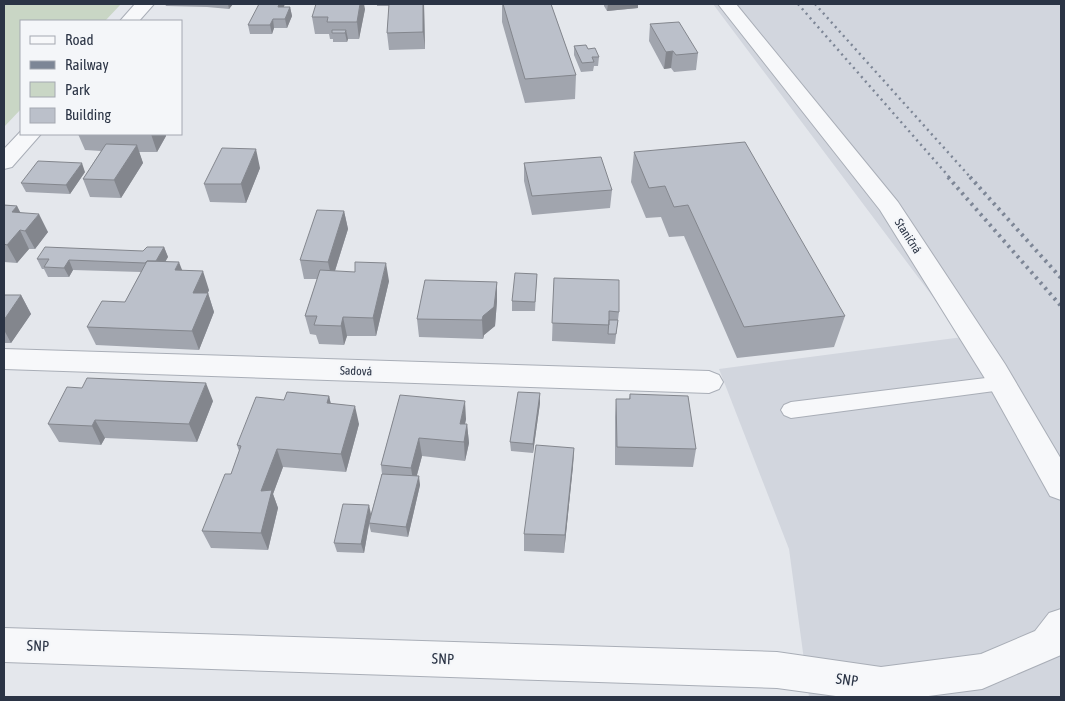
<svg xmlns="http://www.w3.org/2000/svg" width="1065" height="701" viewBox="0 0 1065 701" font-family="'Asap Condensed',sans-serif">
	<rect width="100%" height="100%" fill="#e4e7ec"/>
	<path fill="#d2d6de" d="M713 4H1061V697H809L789 549 719 369 963 337Z"/>
	<path fill="#c9d6c5" d="M4 4H121L105 21H21V109L4 127Z"/>
	<g fill="none" stroke-linecap="round" stroke-linejoin="round">
		<defs>
			<path id="service" d="M1002 376 1009 378 1012 383 1009 388 1002 390 791 418 784 415 781 410 784 405 791 402Z"/>
			<path id="minor" d="M135 4H154L139 21H120Z
				M718 4H736L898 202 1005 364 1061 459V500L1050 496 984 377 880 210Z
				M21 131V134H41L12 167 4 169V149Z
				M4 349 709 371 719 375 723 382 719 389 709 393 4 369Z
				M1061 609V655L982 689 921 697H843L777 688 4 662V628L777 652 881 667 981 654 1035 631 1049 613Z"/>
		</defs>
		<use href="#service" stroke="#a9aeb7" stroke-width="2"/>
		<use href="#minor" stroke="#a9aeb7" stroke-width="2"/>
		<use href="#service" fill="#f7f8fa" fill-rule="evenodd"/>
		<use href="#minor" fill="#f7f8fa" fill-rule="evenodd"/>
		<path stroke="#7d8696" stroke-width="2.5" stroke-dasharray="2 4" stroke-linecap="butt" d="M798 4 950 178
			M815 4 971 178"/>
		<path stroke="#7d8696" stroke-width="4" stroke-dasharray="2.5 4.5" stroke-linecap="butt" d="M948 177 1061 306
			M970 177 1061 278"/>
	</g>
	<path fill="#a1a5ae" d="M165 4H233L229 9 207 7 166 6Z
		M377 4H424L425 49 389 50 387 33 389 6H377Z
		M502 4H551L576 75 575 99 525 103 502 22Z
		M604 4H638V8L607 11 604 6Z
		M283 7H290L292 16 287 28H274L272 34H250L248 25Z
		M365 9 359 39H348L347 42H333V39H330L329 34H315L312 17Z
		M650 24 698 53 696 70 674 72 671 68 664 69 649 41Z
		M574 46 588 49 599 57 598 66H594L593 71 581 72 574 55Z
		M78 134H166V136L157 152H139L143 163 121 198 90 197 83 179 101 151 85 150Z
		M634 152 845 316 834 347 737 358 684 236 669 237 661 217 646 218 631 182Z
		M524 163 612 190 610 208 532 215 524 181Z
		M260 168 246 203 210 202 204 184Z
		M85 172 70 194 26 192 21 183Z
		M4 205 17 206 20 212 48 232 35 249H29L17 263 4 262Z
		M344 211 348 229 335 271 389 281 376 336H347L344 345 319 344 316 335 310 334 305 316 317 279H304L300 260Z
		M164 247 168 257 165 261 182 270 209 290 208 293 214 312 199 350 96 345 87 327 125 302 141 272 73 270 69 277H48L44 269H42L37 259 143 251Z
		M537 274 535 311H512V301Z
		M554 278 619 312 615 344 552 341Z
		M497 282V301L495 326 484 335 483 339 419 337 417 319Z
		M4 295H21L31 314 11 343H4Z
		M630 394 696 449 693 467 615 465V417L616 399H629Z
		M400 395 466 419 465 424H467L469 443 465 461 422 456 417 475 420 485 408 537 371 532 369 524 364 553 337 552 334 543 371 514 382 474 381 465Z
		M329 396 331 404 359 424 346 472 283 467 273 494 278 508 268 550 211 548 202 531 231 474 239 451 237 445 284 400Z
		M213 401 197 442 105 438 101 445 59 442 48 424Z
		M540 403 533 453 511 451 510 442Z
		M574 448 573 466 564 553 524 551V534Z"/>
	<path fill="#83868d" d="M228 4H233L229 9Z
		M279 4H285L280 16 278 7Z
		M360 4H364L365 9 359 39 357 22Z
		M423 4H424L425 49 423 32Z
		M608 4H638V8L607 11Z
		M290 7 292 16 287 28 285 19Z
		M273 19 274 28 272 34 270 25Z
		M346 30 348 39 347 42 345 33Z
		M673 51 671 68 664 69 666 52Z
		M151 134H166V136L157 152Z
		M137 145 143 163 121 198 114 180Z
		M256 149 260 168 246 203 241 184Z
		M82 163 85 172 70 194 66 185Z
		M17 206 26 224 12 212Z
		M344 211 348 229 332 280 328 262Z
		M39 214 48 232 35 249 25 231Z
		M20 230 29 249 17 263 7 245Z
		M164 247 168 257 159 273 155 263Z
		M69 260 73 270 69 277 64 268Z
		M179 262 186 280 175 270Z
		M386 263 389 281 376 336 373 318Z
		M203 271 209 290 200 311 193 293Z
		M497 282V301L495 326 484 335 483 339 482 320 483 316Z
		M208 293 214 312 199 350 192 331Z
		M21 295 31 314 11 343 4 330V320Z
		M343 317 347 336 344 345 341 326Z
		M206 383 213 401 197 442 189 424Z
		M540 393V403L533 453V444Z
		M329 396 333 414 327 403Z
		M465 401 466 419 461 442 460 424Z
		M355 406 359 424 346 472 341 454Z
		M95 420 105 438 101 445 92 426Z
		M467 424 469 443 465 461 464 442Z
		M419 438 422 456 414 486 411 468Z
		M574 448 573 466 564 553 565 535Z
		M277 449 283 467 273 494 278 508 268 550 261 533V491Z
		M419 476 420 485 408 537 406 527Z
		M369 505 371 514 364 553 361 544Z"/>
	<path fill="#bbc0ca" stroke="#83868d" d="M259 4H279L278 7H290L285 19H273L270 25H248Z
		M316 4H360L357 22H327L328 17H312Z
		M389 4H423V32L387 33Z
		M503 4H551L576 75 525 79Z
		M679 22 698 53 676 55 673 51 666 52 650 24Z
		M332 30H346L345 33H332Z
		M586 45 588 49 595 48 599 57H592L594 62 582 63 574 46Z
		M745 142 845 316 744 327 688 205 674 207 665 186 649 188 634 152Z
		M106 144 137 145 114 180 83 179Z
		M222 148 256 149 241 184H204Z
		M601 157 612 190 532 196 524 163Z
		M38 161 82 163 66 185 21 183Z
		M4 205 17 206 12 212 39 214 25 231 20 230 7 245 4 244Z
		M317 210 344 211 328 262 300 260Z
		M45 247 143 251 147 247H164L156 261H147L145 263 69 260 64 268 44 267 49 259H37Z
		M147 261 179 262 175 270 203 271 193 293H208L192 331 87 327 102 301 125 302Z
		M355 262 386 263 373 318 343 317 341 326 314 325 317 316H305L320 270 355 272Z
		M515 273 537 274 535 302 512 301Z
		M554 278 619 280V312L609 311V325L552 323Z
		M425 280 497 282 494 307 483 316 482 320 417 319Z
		M4 295H21L4 320Z
		M609 320H618L616 334H608Z
		M87 378 206 383 189 424 95 420 92 426 48 424 67 387 82 388Z
		M287 392 329 396 327 403 355 406 341 454 277 449 261 491 272 490 261 533 202 531 225 474H231L241 446 237 445 256 397 284 400Z
		M518 392 540 393 533 444 510 442Z
		M630 394 688 396 696 449 617 447 616 399H630Z
		M400 395 465 401 460 424H467L464 442 419 438 411 468 381 465Z
		M536 445 574 448 565 535 524 534Z
		M382 474 419 476 406 527 369 523Z
		M343 504 369 505 361 544 334 543Z"/>
	<g text-anchor="middle" stroke-width="4" stroke-linejoin="round" paint-order="stroke">
		<g font-size="12" fill="#2b3445" stroke="#f4f6f9">
			<text transform="translate(908 236) rotate(57)" y="4">Staničná</text>
			<text transform="translate(356 371) rotate(2)" y="4">Sadová</text>
		</g>
		<g font-size="15" fill="#2b3445" stroke="#f4f6f9">
			<text transform="translate(38 646) rotate(2)" y="5">SNP</text>
			<text transform="translate(443 659) rotate(2)" y="5">SNP</text>
			<text transform="translate(847 680) rotate(8)" y="5">SNP</text>
		</g>
	</g>
	<rect width="1065" height="701" fill="none" stroke="#2b3445" stroke-width="10"/>
	<rect x="20" y="20" width="162" height="115" fill="#f4f6f9" stroke="#a4a8b1"/>
	<rect x="30" y="36" width="25" height="8" fill="#f7f8fa" stroke="#a4a8b1"/>
	<text x="65" y="45" font-size="15" fill="#2b3445">Road</text>
	<rect x="30" y="61" width="25" height="8" fill="#7d8696" stroke="#a4a8b1"/>
	<text x="65" y="70" font-size="15" fill="#2b3445">Railway</text>
	<rect x="30" y="82" width="25" height="15" fill="#c9d6c5" stroke="#a4a8b1"/>
	<text x="65" y="95" font-size="15" fill="#2b3445">Park</text>
	<rect x="30" y="108" width="25" height="15" fill="#bbc0ca" stroke="#a4a8b1"/>
	<text x="65" y="120" font-size="15" fill="#2b3445">Building</text>
</svg>
